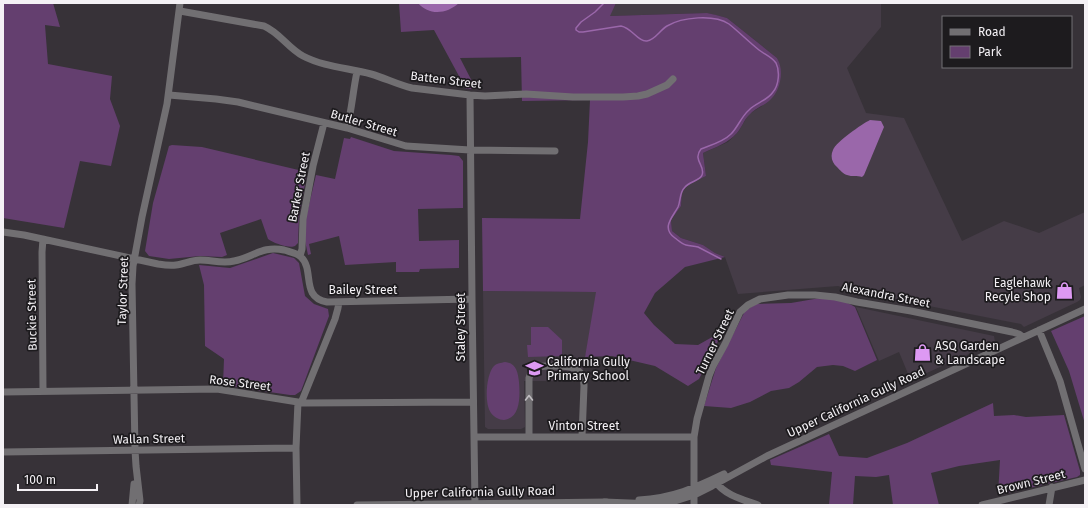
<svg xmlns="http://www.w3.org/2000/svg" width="1088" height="508" viewBox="0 0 1088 508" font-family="'Fira Sans',sans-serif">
	<rect width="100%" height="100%" fill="#373238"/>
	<path fill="#453c47" d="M616 3H881V27L847 68 866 113 904 118 962 241 1004 221 1039 233 1085 212V285L1079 288 1081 297 1080 300 1077 302 1024 327 1021 324 863 293 838 286 738 294 725 257 715 253 703 245 681 238 672 231 671 220 681 206 682 192 688 185 706 176 703 153 728 142 738 132 749 114 762 106 779 62 777 58 727 18 707 13 609 16Z
		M483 291 597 292 581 381H524L525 427 521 429H488L485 427Z
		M856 307 994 336 995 342 907 382 909 376 899 352 879 361Z"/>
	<path fill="#643f6f" d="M3 3H53L60 27 45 25 48 64 112 76 110 99 120 126 111 166 80 161 64 228 3 218Z
		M399 3H616L610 16 707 13 716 15 727 18 777 58C785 71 780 92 769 101 763 106 754 109 749 115 744 120 742 127 737 133 728 143 716 147 703 153L706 176 688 185 682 192 681 206 671 220 672 231 681 238 703 245 715 253 725 257 685 267 655 293 644 313 654 325 675 344 698 345 723 331 699 379 688 386 655 366 612 356 585 357 596 292 483 291 482 218 580 219 588 142 590 100 522 101 521 57 460 58 476 89H466L434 30 401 32Z
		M351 137 394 151 451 155 459 156 463 161V208L418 209 419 241 459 240V268L420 269 419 272H396V262L345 265 339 236 309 244 311 254 308 255 305 241V222L316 175 335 179 344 138 350 139Z
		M172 145 202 147 307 172 299 218 298 243C297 244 296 245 295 246 290 249 273 243 268 239L261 219 220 233 227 255 222 257 200 256 169 259 149 256 145 251 153 203 169 146Z
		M273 253 294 258 299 263 305 296 314 304 328 309 329 316 301 391 295 395H290L223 385 224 359 205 346 204 285 199 265 230 268Z
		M820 298C832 299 845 300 855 307L877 360 855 371 843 366 833 365 817 367 799 382 789 388 771 391 750 402 731 408 704 406 716 368 745 311 756 304 791 303Z
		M1085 316V424L1069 371 1051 331Z
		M531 327H548L562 340V356L528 357 527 345H531Z
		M505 362C516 363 518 372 519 382 520 395 521 418 504 420 499 420 494 417 491 413 484 404 486 374 494 366 497 363 501 363 505 362Z
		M993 403 994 416 1014 415 1026 417 1064 415 1080 471V475L1077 477 998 495 1000 460 959 466 931 473 939 505H893L889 475 876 477 855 476 853 505H829L832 472 771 465 770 460 829 434 839 456 867 458 907 443Z"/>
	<path fill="#9a67aa" d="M418 3H459C447 14 429 16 418 3Z
		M870 120 881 121 884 127 864 175 862 177C857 175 852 177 847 175 843 174 840 170 837 167 832 163 830 156 833 150 836 142 862 124 870 120Z"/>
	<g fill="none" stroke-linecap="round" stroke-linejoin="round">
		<path stroke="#9a67aa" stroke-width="1.5" d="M604 3 595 12 581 22 576 28V30L579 32H583L621 26C632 28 638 42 647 41 655 40 660 30 667 26 682 17 714 14 729 24 739 32 749 42 759 50 764 54 772 57 776 63 780 71 779 85 773 92 768 100 756 103 749 110 741 117 738 127 731 134 723 142 711 145 701 149 692 160 706 166 702 175 701 180 689 182 685 187 679 193 681 200 678 207 672 218 661 228 675 238 679 241 682 244 686 245 690 246 694 246 698 247L721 259"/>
		<path stroke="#716f72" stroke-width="7" d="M180 11 264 26C280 33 288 48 303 56 324 67 349 68 371 74 385 78 398 85 412 88L470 95 485 96 526 94 573 97H623L638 96 647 94 667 85 673 79
			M169 95 216 99 238 102 347 128 406 146 470 150 555 151
			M470 95 472 299 475 505
			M347 128C352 109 353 90 357 72
			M3 232 24 235 158 264C164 265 170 266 176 265 184 264 192 260 200 260 211 260 223 264 234 261 252 258 263 245 284 250 290 252 297 253 301 257 315 270 300 297 327 302L472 299
			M43 239 42 252 43 391
			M300 256 302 249 303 219 313 166 324 123
			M1039 330 1060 381 1085 469
			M3 392 217 389 304 403 473 402
			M301 403 335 319 338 308 339 302
			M474 437H694
			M529 437V378L532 370C538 365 546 366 554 366 569 366 584 366 584 386L582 436
			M3 452 296 448
			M715 481C724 495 744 500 758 505
			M639 500C673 498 695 488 724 474
			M604 502 655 504 672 502 694 495 712 486 767 456 1085 309
			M132 505 134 484
			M139 505 140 501 136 466 135 450 132 284 133 266 142 217 167 104 180 3
			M297 505 296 448 298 402
			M357 505 607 502
			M694 505V437L697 419 709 376 713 366 725 344 740 312 748 305 760 299 788 295H815L835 297 857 302 911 311 1012 332 1019 334 1023 337
			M982 505 1085 480
			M1049 505 1052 487"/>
	</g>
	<defs><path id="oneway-chevron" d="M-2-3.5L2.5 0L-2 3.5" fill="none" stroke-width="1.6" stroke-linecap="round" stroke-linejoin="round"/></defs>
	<use stroke="#c0bdc1" href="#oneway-chevron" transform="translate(529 398) rotate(-90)"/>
	<defs>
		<symbol id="shop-bare" viewBox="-9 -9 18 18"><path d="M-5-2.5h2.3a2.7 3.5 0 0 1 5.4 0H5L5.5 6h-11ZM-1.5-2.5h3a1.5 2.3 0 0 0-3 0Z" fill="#dd99f3" stroke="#1d1b1e" stroke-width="2.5" paint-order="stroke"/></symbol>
		<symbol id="school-bare" viewBox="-9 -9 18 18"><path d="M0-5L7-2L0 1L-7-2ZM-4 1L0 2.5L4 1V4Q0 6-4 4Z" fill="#dd99f3" stroke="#1d1b1e" stroke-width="2.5" paint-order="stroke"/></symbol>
	</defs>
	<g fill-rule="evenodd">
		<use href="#shop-bare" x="1052" y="278" width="25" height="25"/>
		<use href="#shop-bare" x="910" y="340" width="25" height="25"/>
		<use href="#school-bare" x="522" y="356" width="25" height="25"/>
	</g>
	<g text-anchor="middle" stroke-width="3.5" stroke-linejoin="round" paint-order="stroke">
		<g font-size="12" fill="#f4f1f5" stroke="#1d1b1e">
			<text transform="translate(446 80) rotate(7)" y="4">Batten Street</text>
			<text transform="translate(364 123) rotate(16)" y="4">Butler Street</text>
			<text transform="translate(299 187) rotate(-79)" y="4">Barker Street</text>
			<text x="363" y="294">Bailey Street</text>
			<text transform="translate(123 291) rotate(-88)" y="4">Taylor Street</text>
			<text transform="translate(886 295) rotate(11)" y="4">Alexandra Street</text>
			<text transform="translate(32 315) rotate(-91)" y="4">Buckie Street</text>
			<text transform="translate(461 327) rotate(-90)" y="4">Staley Street</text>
			<text transform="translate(715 342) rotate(-64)" y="4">Turner Street</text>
			<text transform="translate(240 383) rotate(7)" y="4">Rose Street</text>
			<text transform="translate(856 402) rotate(-25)" y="4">Upper California Gully Road</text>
			<text x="584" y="430">Vinton Street</text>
			<text transform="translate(149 439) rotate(-1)" y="4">Wallan Street</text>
			<text transform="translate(1031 482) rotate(-14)" y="4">Brown Street</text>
			<text transform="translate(480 492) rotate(-1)" y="4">Upper California Gully Road</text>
		</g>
		<g font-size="12" fill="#f4f1f5" stroke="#1d1b1e" text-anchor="start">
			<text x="1051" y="287" text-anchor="end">Eaglehawk<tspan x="1051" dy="14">Recyle Shop</tspan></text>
			<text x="935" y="350">ASQ Garden<tspan x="935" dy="14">&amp; Landscape</tspan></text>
			<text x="547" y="366">California Gully<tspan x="547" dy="14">Primary School</tspan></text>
		</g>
	</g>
	<rect width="1088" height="508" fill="none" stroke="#f4f1f5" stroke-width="8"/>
	<rect x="942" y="16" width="130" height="52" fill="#1d1b1e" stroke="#737174"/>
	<rect x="950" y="29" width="20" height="6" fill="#716f72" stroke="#737174"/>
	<text x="978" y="36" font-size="12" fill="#f4f1f5">Road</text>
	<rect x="950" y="46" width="20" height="12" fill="#643f6f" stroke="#737174"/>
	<text x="978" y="56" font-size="12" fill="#f4f1f5">Park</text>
	<path d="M18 484v6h79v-6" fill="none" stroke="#f4f1f5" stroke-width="2"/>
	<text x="24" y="484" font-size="12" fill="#f4f1f5" stroke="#1d1b1e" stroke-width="3" paint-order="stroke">100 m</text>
</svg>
